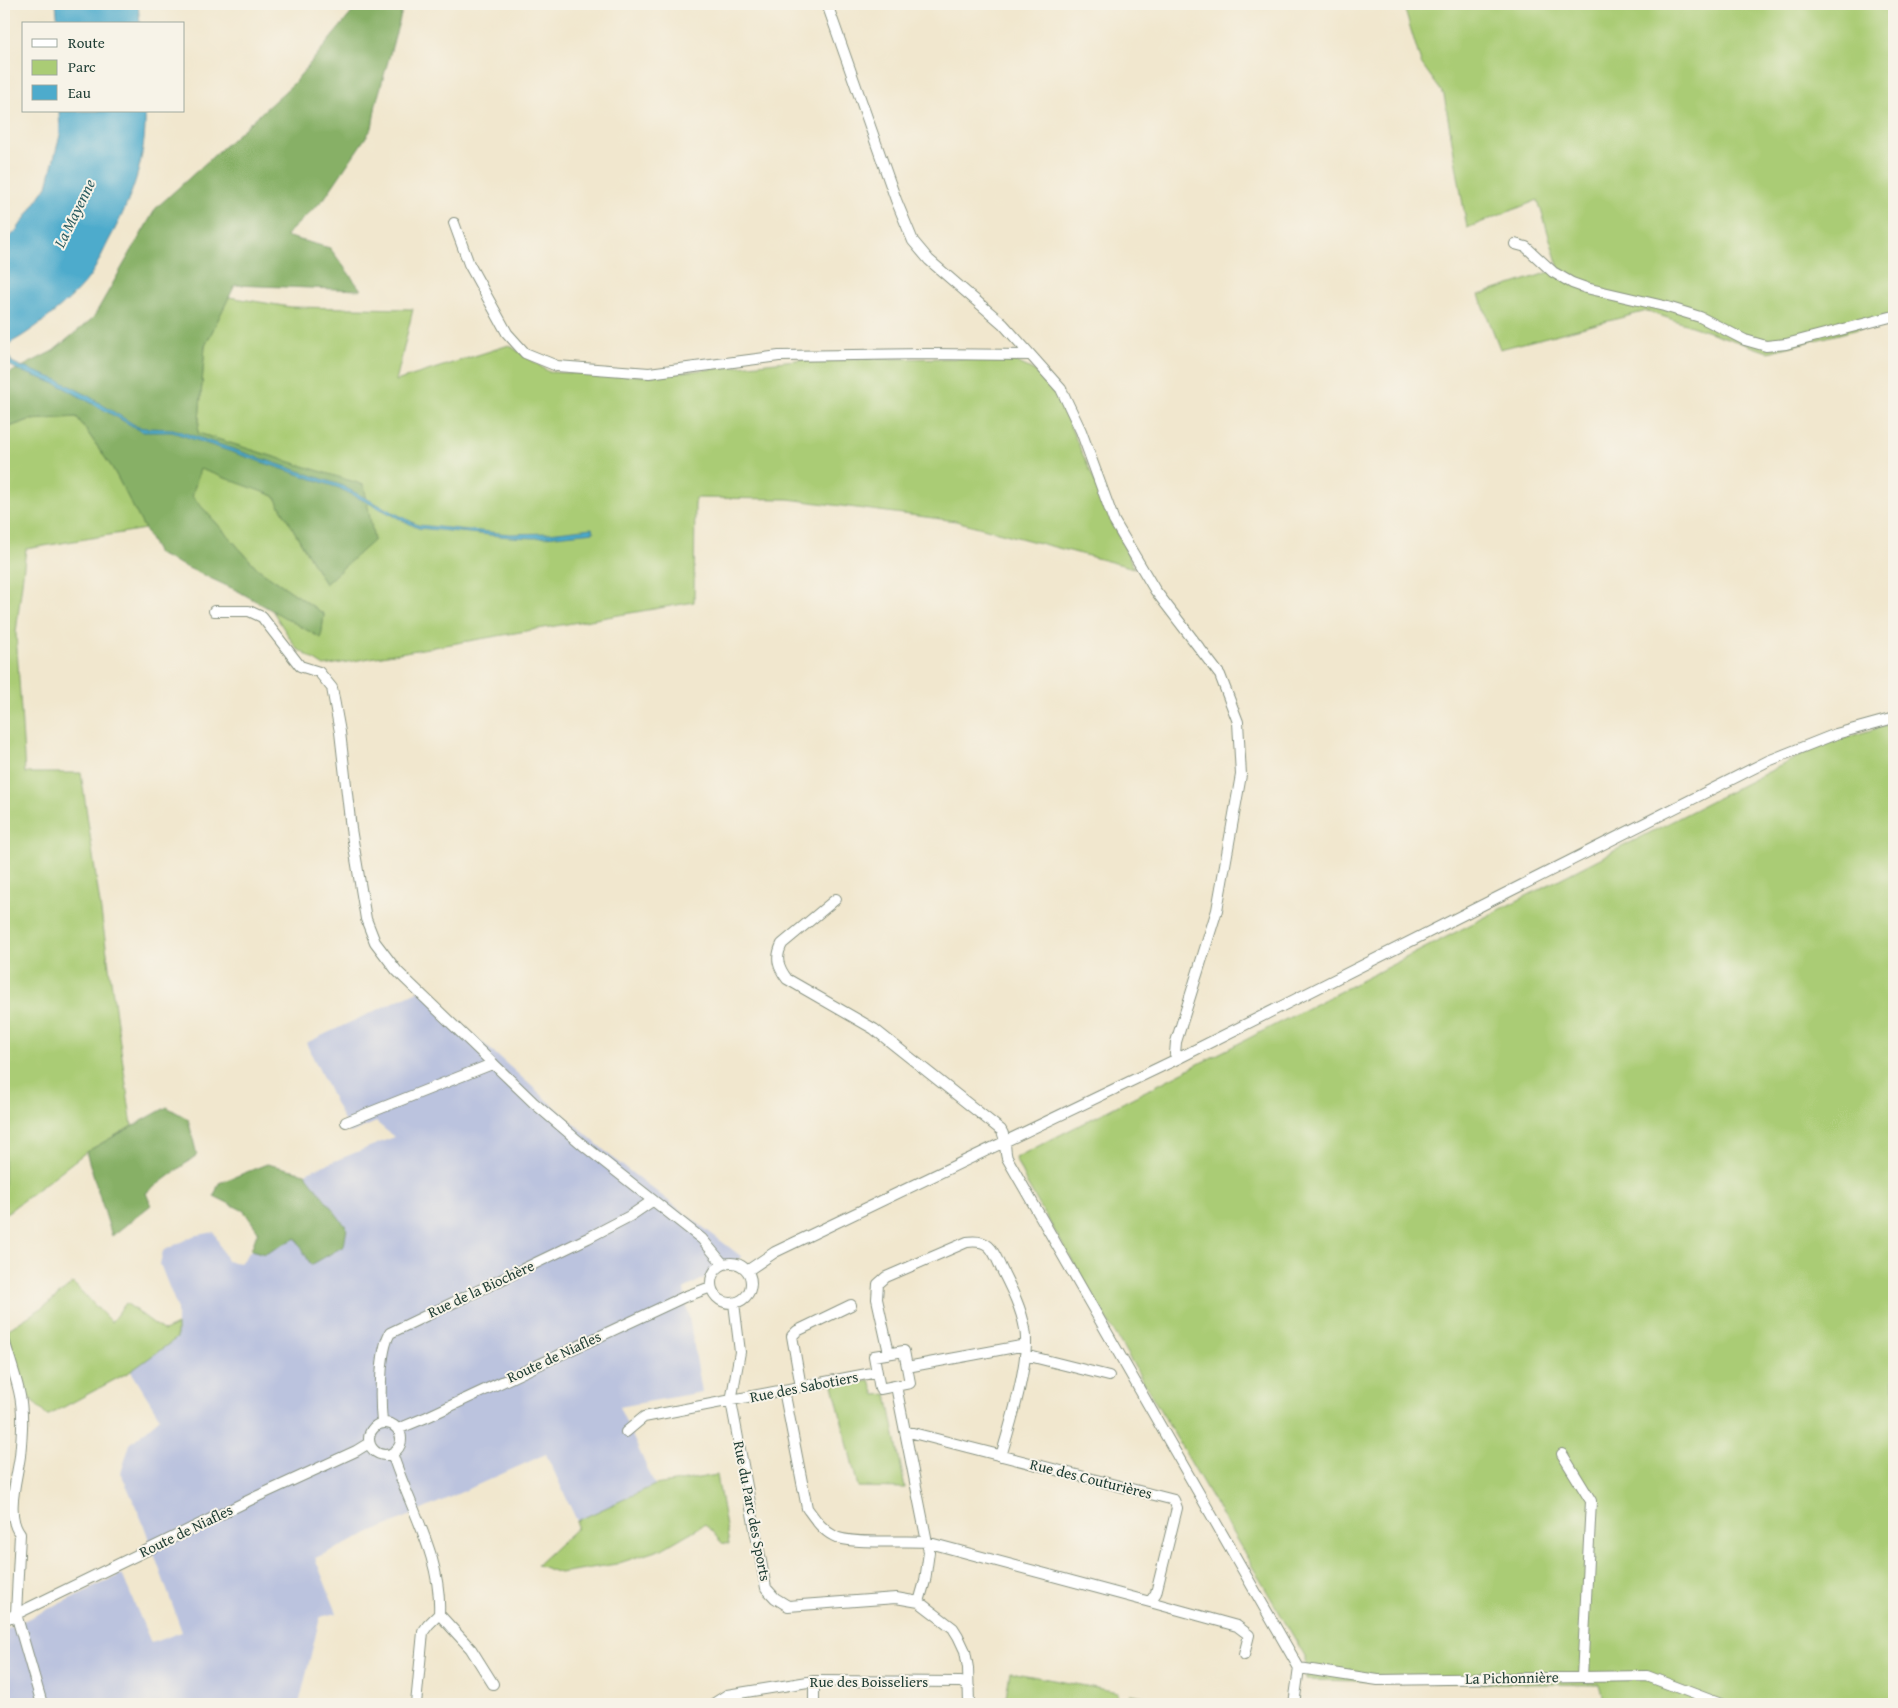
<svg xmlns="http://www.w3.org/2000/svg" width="1898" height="1708" viewBox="0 0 1898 1708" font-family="'Gentium Book Plus',serif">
	<rect width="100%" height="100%" fill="#f7f3e8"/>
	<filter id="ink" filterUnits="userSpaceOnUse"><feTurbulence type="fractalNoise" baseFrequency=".02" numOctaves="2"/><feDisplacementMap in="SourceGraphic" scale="10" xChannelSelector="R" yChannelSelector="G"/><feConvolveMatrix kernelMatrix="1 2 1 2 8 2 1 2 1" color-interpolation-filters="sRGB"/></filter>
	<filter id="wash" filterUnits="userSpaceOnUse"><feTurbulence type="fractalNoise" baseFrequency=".0096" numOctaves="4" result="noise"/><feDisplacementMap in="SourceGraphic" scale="20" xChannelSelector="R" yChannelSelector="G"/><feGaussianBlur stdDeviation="1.12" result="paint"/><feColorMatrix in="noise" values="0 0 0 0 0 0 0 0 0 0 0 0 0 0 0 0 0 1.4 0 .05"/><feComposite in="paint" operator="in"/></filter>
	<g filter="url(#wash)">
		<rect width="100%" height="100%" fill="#f1e7ce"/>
		<path fill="#bbc3de" d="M422 989 615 1160 742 1257 684 1289 702 1392 619 1407 655 1485 577 1521 546 1454 315 1558 337 1613 320 1617 299 1704H4V1630L122 1574 151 1643 182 1632 143 1523 121 1473 130 1444 160 1418 131 1371 177 1338V1307L160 1264 163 1251 193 1236 214 1232 227 1261 240 1263 251 1250 265 1254 296 1238 311 1265 347 1228 305 1173 394 1137 376 1122 350 1133 306 1043Z"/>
		<path fill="#aacc75" stroke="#648454" d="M1403 4H1894V320L1768 352 1647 311 1500 349 1479 295 1559 269 1538 200 1467 228 1444 95 1421 63Z
			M229 297 290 307 413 309 396 381 509 345 549 372 646 376 805 359 1008 358 1048 377 1134 568 956 521 788 499 695 498 694 602 324 666 296 648 272 610 321 638 324 614 257 568 192 496 200 468 274 496 325 584 373 540 364 486 198 433 205 346Z
			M77 417 113 469 145 529 26 549 16 633 25 773H81L132 1126 86 1152 4 1215V429L29 420Z
			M1894 723V1704H1605L1600 1685 1306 1680 1305 1656 1027 1184 1015 1158 1821 745Z
			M73 1283 111 1322 126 1303 164 1331 177 1325V1338L131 1371 47 1416 24 1392 7 1330 48 1304Z
			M870 1381 875 1395 887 1394 905 1488 858 1487 833 1385Z
			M717 1475 729 1544 722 1543 705 1524 662 1549 616 1564 560 1573 537 1565 577 1528V1521L655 1485Z
			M1010 1672 1118 1692 1116 1704H1005Z
			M1130 1694 1189 1704H1128Z"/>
		<path fill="#87b066" stroke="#53764d" d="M359 4H404L376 104 372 128 324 199 285 236 330 248 361 290 235 285 205 346 198 433 364 485 374 540 325 584 274 496 200 469 192 496 257 568 324 614 321 638 238 591 158 554 113 469 77 417 29 420 4 429V376L53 351 93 318 156 208 293 84Z
			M167 1107 188 1119 197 1155 146 1193 151 1205 112 1236 86 1152Z
			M267 1164 305 1173 347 1228 344 1246 311 1265 296 1238 265 1254 251 1250 258 1231 244 1211 214 1196 219 1183Z"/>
		<path fill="#4dabcc" stroke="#367480" d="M56 4H138L140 24H58Z
			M59 111H145C147 159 131 201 108 242 102 254 97 266 90 276 74 299 29 335 4 346V242L16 231 47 186 60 135Z
			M4 348 12 362 18 365 60 381 85 394 138 427 145 428 173 429 340 485 418 525 510 534 549 533 592 528 594 532 535 538 510 537 418 528 339 488 172 432H143L59 385 18 370 9 365 11 363 4 352Z"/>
	</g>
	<g filter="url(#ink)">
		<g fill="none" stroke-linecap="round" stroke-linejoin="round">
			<defs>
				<path id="minor" d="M827 4 896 200 913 241 929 260 1003 324 1061 389 1081 431 1114 521 1155 590 1220 675 1238 722 1241 775 1217 910 1176 1042 1175 1054 1177 1059
					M454 223 469 264 507 333 525 353 557 366 649 373 779 356 928 354 1030 355
					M1515 244 1526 247 1553 272 1572 283 1586 288 1664 306 1700 317 1745 340 1766 346 1786 344 1894 316
					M214 611H249L262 617 300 666 319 672 332 688 340 732 351 829 366 919 375 942 397 971 534 1103 583 1145 702 1239 723 1264
					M836 899 782 944C775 958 778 967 787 979L874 1029 1001 1130C1007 1139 1004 1149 1007 1158L1299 1668
					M346 1122 492 1064
					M711 1283a20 20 0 1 1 40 0a20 20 0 1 1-40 0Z
					M747 1271 775 1252 1177 1059 1768 761 1836 734 1894 718
					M734 1303 740 1352 731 1401 766 1588 775 1598 788 1606 896 1598 919 1602 953 1628 958 1636 965 1651 968 1668 969 1704
					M4 1340C9 1357 15 1374 19 1391 24 1412 22 1435 20 1456 17 1479 5 1515 20 1534L16 1614 42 1704
					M904 1351 910 1383 880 1389 874 1356Z
					M889 1353 877 1299 878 1284 886 1277 967 1242C990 1239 993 1250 1001 1268 1011 1288 1021 1307 1025 1329 1031 1357 1010 1426 1001 1456
					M1025 1355 1109 1376
					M907 1367 1026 1345
					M896 1386 929 1552 925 1581 919 1602
					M801 1387 792 1336 797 1331 851 1305
					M784 1390 807 1508C815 1519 822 1530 834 1536 848 1545 906 1540 926 1542L1150 1602 1156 1593 1177 1508 1174 1500 905 1431
					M369 1439a16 16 0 1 1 32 0a16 16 0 1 1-32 0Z
					M382 1423C380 1401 379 1352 390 1333L588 1238 630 1216 652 1201
					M398 1429 427 1417 684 1297 711 1287
					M626 1432 644 1417 877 1372
					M392 1453C409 1507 442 1557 439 1614L471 1649 493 1684
					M1562 1454 1591 1501 1582 1677
					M1150 1602 1237 1626 1249 1635 1244 1655
					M4 1620 258 1496 356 1451 369 1443
					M1299 1668 1378 1680 1647 1676 1721 1704
					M416 1704 423 1632 428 1625 439 1614
					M713 1704 727 1695 814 1681 961 1682 969 1687
					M814 1704V1681
					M1294 1704 1299 1668"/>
			</defs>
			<use href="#minor" stroke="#889281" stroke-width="12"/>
			<use href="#minor" stroke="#fff" stroke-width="10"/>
		</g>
	</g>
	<g text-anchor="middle" stroke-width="4" stroke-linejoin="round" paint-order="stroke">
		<g font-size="15" fill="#1f3d34" stroke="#f7f3e8">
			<text transform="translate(481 1289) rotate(-25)" y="5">Rue de la Biochère</text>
			<text transform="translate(554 1357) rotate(-25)" y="5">Route de Niafles</text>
			<text transform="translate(804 1387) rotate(-11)" y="5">Rue des Sabotiers</text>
			<text transform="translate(1091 1479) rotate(14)" y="5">Rue des Couturières</text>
			<text transform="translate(752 1511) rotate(79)" y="5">Rue du Parc des Sports</text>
			<text transform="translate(186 1531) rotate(-26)" y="5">Route de Niafles</text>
			<text transform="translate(1512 1678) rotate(-1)" y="5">La Pichonnière</text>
			<text x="869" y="1687">Rue des Boisseliers</text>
		</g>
		<g font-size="16" font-style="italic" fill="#2d5e62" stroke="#f7f3e8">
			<text transform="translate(74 213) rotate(-64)" y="6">La Mayenne</text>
		</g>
	</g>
	<rect width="1898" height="1708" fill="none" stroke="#f7f3e8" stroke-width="20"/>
	<rect x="22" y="22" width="162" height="90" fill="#f7f3e8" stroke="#a1aaa0"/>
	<rect x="32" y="39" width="25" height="8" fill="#ffffff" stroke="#a1aaa0"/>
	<text x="68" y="48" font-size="15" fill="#1f3d34">Route</text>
	<rect x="32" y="60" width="25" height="15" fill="#aacc75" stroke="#a1aaa0"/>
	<text x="68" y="72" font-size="15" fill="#1f3d34">Parc</text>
	<rect x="32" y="85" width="25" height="15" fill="#4dabcc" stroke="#a1aaa0"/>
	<text x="68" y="98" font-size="15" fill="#1f3d34">Eau</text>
</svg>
